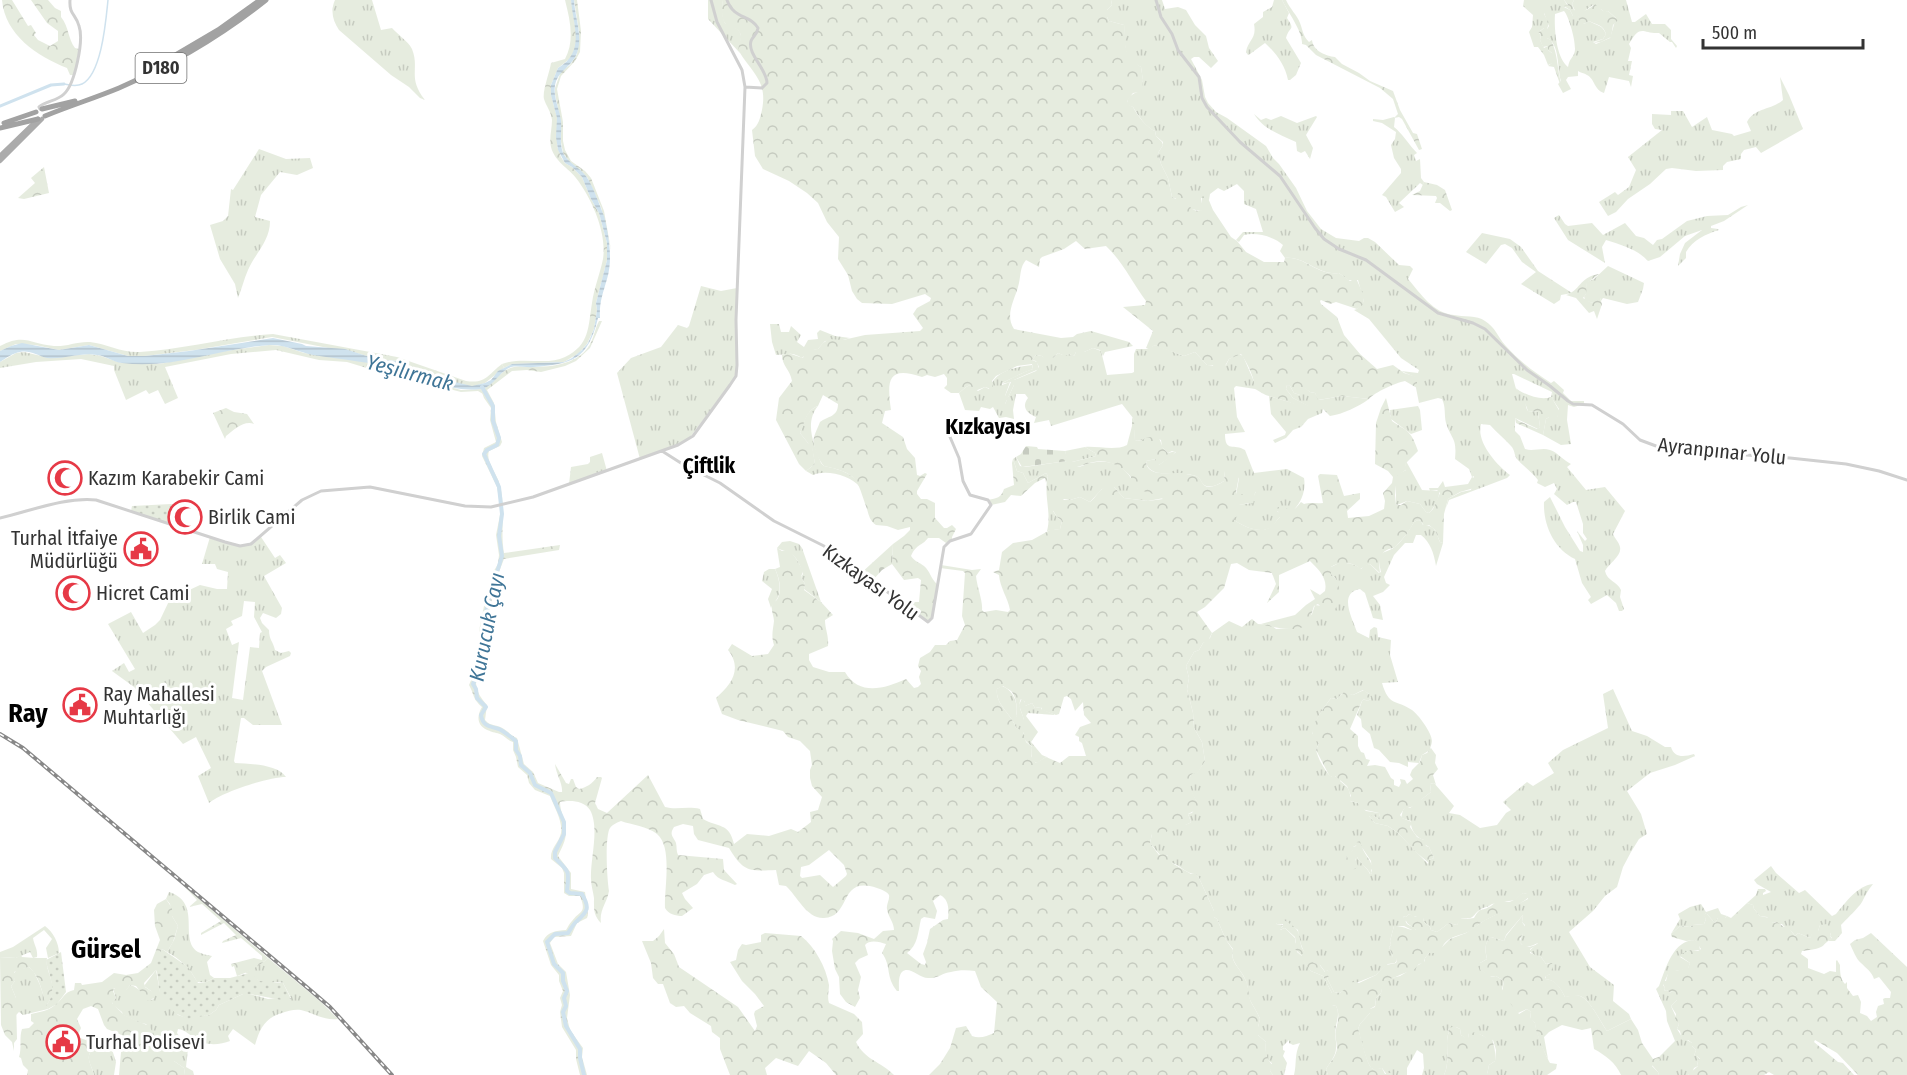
<svg xmlns="http://www.w3.org/2000/svg" width="1907" height="1075" viewBox="0 0 1907 1075" font-family="'Fira Sans Condensed',sans-serif">
	<defs>
		<pattern id="grass-tufts" width="24" height="20" patternUnits="userSpaceOnUse" patternTransform="scale(1.5)"><rect width="24" height="20" fill="#e6ecdf"/><path d="M3 7l-1-3M5 7V3M7 7l1-3M15 17l-1-3M17 17v-4M19 17l1-3" fill="none" stroke="#c6cbc0"/></pattern>
		<pattern id="forest-crowns" width="20" height="18" patternUnits="userSpaceOnUse" patternTransform="scale(1.5)"><rect width="20" height="18" fill="#e6ecdf"/><path d="M2 6a3 3 0 1 1 6 0M12 15a3 3 0 1 1 6 0" fill="none" stroke="#c6cbc0"/></pattern>
		<pattern id="cemetery-stones" width="16" height="16" patternUnits="userSpaceOnUse" patternTransform="scale(1.5)"><rect width="16" height="16" fill="#e6ecdf"/><path d="M2 7V4a2 2 0 0 1 4 0v3zM10 15v-3a2 2 0 0 1 4 0v3z" fill="#c6cbc0"/></pattern>
		<pattern id="park-dots" width="8" height="8" patternUnits="userSpaceOnUse" patternTransform="scale(1.5)"><rect width="8" height="8" fill="#e6ecdf"/><path d="M2 2h.1M6 6h.1" fill="none" stroke="#c6cbc0" stroke-width="1.8" stroke-linecap="round"/></pattern>
		<pattern id="water-rules" width="6" height="5" patternUnits="userSpaceOnUse" patternTransform="scale(1.5)"><rect width="6" height="5" fill="#cfe2ee"/><path d="M0 2.5h6" fill="none" stroke="#b2c2cd"/></pattern>
	</defs>
	<rect width="100%" height="100%" fill="#fff"/>
	<path fill="url(#grass-tufts)" fill-rule="evenodd" d="M335 0H372L381 30 392 28C398 35 408 41 412 49 420 69 407 77 425 100L420 98 409 87 391 75 339 30C333 21 330 11 335 0Z
		M708 0H722C723 8 721 16 725 23 729 26 736 27 739 31 744 37 738 46 740 53L708 19Z
		M1111 0H1162L1165 9 1178 7 1186 10 1195 25 1206 36 1209 48 1218 61 1211 68 1199 57H1194L1191 59 1202 80 1205 97 1208 103 1216 112 1227 118 1266 146 1273 158 1279 164 1296 188 1307 211 1321 229 1336 238 1359 241 1364 238H1368L1375 242 1399 265 1410 266 1413 269 1408 279C1421 294 1433 313 1454 315 1463 317 1477 315 1485 321 1495 327 1498 337 1505 345 1519 361 1534 372 1551 383L1554 381 1564 390 1563 393 1571 401H1584V404L1574 407 1568 405 1567 420 1571 444 1561 445 1543 435 1546 419 1549 417H1557L1559 409 1553 400 1552 392 1514 374H1512L1516 389 1526 396C1527 402 1524 405 1528 411L1538 412 1540 427 1538 429 1515 418V431L1520 436 1525 449C1533 452 1542 447 1550 450 1557 452 1564 461 1571 464L1567 467 1586 490 1605 487 1625 511 1613 534C1615 539 1619 542 1620 547 1622 556 1609 563 1605 571 1607 581 1617 581 1621 590L1620 597 1624 609 1622 611H1619L1616 603 1607 595 1591 604 1588 600 1591 597 1582 583 1575 559C1554 549 1543 525 1544 502L1550 497 1565 527 1580 551 1583 552V545L1577 531 1585 541 1587 539 1583 533V524L1576 502H1573L1567 505 1554 494 1557 489 1554 483 1545 487 1537 483 1538 480C1532 472 1523 466 1517 459 1514 455 1515 450 1511 446 1504 438 1497 433 1490 425L1481 424C1476 442 1496 464 1510 475L1507 478 1449 500 1446 508 1448 499 1461 492 1471 490 1474 476 1472 477 1469 469 1455 459C1457 437 1452 441 1446 423 1444 415 1446 407 1442 399L1438 398 1419 403 1416 388 1417 378 1401 371 1418 373 1419 370 1401 358 1369 319 1354 310 1357 309 1364 302 1358 280H1348L1339 273C1317 276 1306 256 1285 258L1280 251 1283 245C1275 237 1256 232 1244 235L1239 242 1236 240 1243 232H1263L1256 209 1244 204V191L1237 184 1224 191 1218 188 1210 194 1209 200 1201 198 1203 209 1201 211 1191 209 1179 193 1177 199 1172 197 1168 178 1161 164 1158 153 1163 145V142L1156 136 1155 131C1146 128 1138 115 1133 107L1127 105C1127 94 1135 94 1141 90V84L1143 81 1141 67C1138 65 1135 64 1132 61 1123 54 1125 35 1124 25L1109 21 1107 17V10L1112 5Z
		M1274 0H1282L1289 13 1287 18C1296 31 1289 26 1286 38L1301 63 1296 75 1290 80H1288C1285 65 1276 53 1265 43L1250 54 1248 55 1246 52C1248 40 1257 39 1254 24L1263 17V12L1272 7Z
		M1524 0H1564L1568 6 1564 7 1570 10 1573 16H1578L1584 24 1589 21C1597 26 1602 24 1606 34L1603 39 1593 42 1596 44 1610 38 1616 18 1608 11 1604 13 1602 10 1593 5 1583 12 1575 11 1572 4 1574 0H1626L1632 22H1635L1646 14 1652 24H1665L1671 30V39L1677 46 1676 48 1672 42H1670L1659 33C1642 34 1641 23 1629 44L1631 48 1628 61H1632L1629 75 1633 76 1631 87 1629 81 1609 77 1604 93C1594 90 1595 79 1587 75 1584 73 1581 73 1578 71V76L1568 77 1566 80 1571 89 1563 93 1558 84 1561 81C1557 68 1560 44 1547 38V29L1549 26 1544 13V28L1540 31 1539 34H1541L1540 40 1544 48 1548 46V50L1553 54V63L1548 65 1544 55 1538 47H1534L1529 32 1532 27 1533 15 1523 6ZM1564 11C1569 16 1578 47 1574 54 1571 60 1570 58 1568 67 1556 58 1554 28 1555 14Z
		M1780 77 1789 95 1803 129 1761 153 1756 147 1744 150 1741 154V159L1727 162 1723 166V170L1696 171 1672 168 1666 169 1650 184 1628 199 1616 212 1608 216 1599 202 1615 192 1618 195 1629 187 1636 170 1628 157 1662 130 1655 129 1652 124V114L1671 115V111H1683L1692 127 1707 117 1712 130 1732 134 1734 136 1751 131 1747 122C1754 108 1772 110 1783 100Z
		M1254 114 1261 120 1266 118 1271 120 1281 116 1297 123 1316 116 1317 117 1306 135 1313 148 1310 159 1305 151 1301 153 1297 151 1296 142C1280 134 1264 130 1254 114Z
		M1394 117 1395 118 1394 127C1401 132 1410 146 1417 153L1414 155 1416 161 1420 159 1421 178 1424 182 1423 185 1420 183 1417 186 1399 203 1404 207 1395 212 1386 197 1382 195 1401 173V169L1394 158 1391 145 1395 139 1396 132 1382 123 1373 121V119L1383 120Z
		M259 149 286 159 310 158 313 168 297 175 280 172 261 195 255 217 270 221C270 241 256 252 248 270 244 279 242 288 238 298L235 284 220 259 210 225 223 221 228 216 231 189 233 190Z
		M1748 205 1724 221 1711 226V228L1718 229 1719 230C1706 234 1693 240 1686 252V258L1678 266 1680 254 1685 243 1702 230 1685 236 1660 257 1648 261C1637 249 1621 245 1606 240L1602 247 1605 263 1568 240 1554 218 1559 215 1565 224 1568 226 1592 223 1603 235 1625 223 1636 236 1644 238 1653 245 1657 240 1662 239 1687 221 1707 216 1728 215 1741 207Z
		M1482 233 1510 239 1521 247 1538 271 1572 293 1561 295 1560 300 1554 304 1521 284 1536 272 1522 262 1512 248 1505 244 1501 245 1486 264 1466 252Z
		M1608 266 1644 283 1643 289 1638 302 1627 304 1603 298 1601 301 1600 298 1592 303 1585 300 1584 296 1586 294V288L1587 282 1594 279Z
		M701 286 721 291 737 288 736 376 688 440 640 459 617 373 631 358 661 347 678 325 687 328 689 326Z
		M770 324H779L781 332H789L791 326 801 335 797 342 804 347 808 340 818 339 817 333 820 330 835 336 850 338 843 340 825 341 818 349C809 350 807 353 802 358 789 351 789 355 776 355L772 342Z
		M273 334 397 357 466 381C487 384 488 374 502 364L504 368 485 383 475 386H468L438 378 397 361 376 359 350 351 328 348 272 337 195 350 145 356H128L89 345 59 350 35 345 16 344 0 351V346C25 333 30 344 54 346 66 347 78 341 90 342 107 344 122 353 140 352 185 349 228 337 273 334Z
		M269 345 283 346 304 353 339 357 400 369 432 382 461 390 481 389 483 394 478 391 461 392 426 383 391 370 370 369 347 362 319 360 276 350 231 354 165 367 178 398 165 404 158 390 149 394 146 390 126 400 114 370V366L81 359 36 362 0 368V362L16 353 24 352 50 358 89 354 101 356 121 363 159 364 225 351Z
		M1155 345 1184 356 1195 352 1207 365C1215 365 1218 368 1226 365L1229 359 1239 354 1243 356 1256 386 1255 389 1236 386 1234 388 1237 417 1245 432 1225 434C1225 453 1234 443 1245 450L1254 473 1287 469 1304 478C1306 490 1302 501 1294 510L1277 511 1280 513V517C1277 519 1276 522 1274 525 1263 536 1243 527 1233 519L1239 512 1238 505 1251 503 1256 491 1243 495H1236L1239 478 1225 471 1224 481C1219 484 1212 488 1206 486 1201 484 1201 478 1196 476 1182 470 1148 481 1146 461L1156 459 1159 465 1176 452 1172 451 1168 453 1162 447 1161 440C1151 435 1144 443 1135 440L1133 418 1122 404 1051 426 1049 420 1034 423 1036 417C1027 413 1021 407 1028 398L1025 394H1016L1013 410 1014 419 1006 417 999 418 993 407 990 409 981 407 979 411 965 410 959 393 966 387 970 385 978 391 985 387 989 389C995 370 1016 367 1032 365L1033 369C1021 373 1013 378 1002 383V385L1010 382 1005 396V404L1014 385V380L1036 371 1039 367 1036 361 1032 360 1036 355 1042 356 1045 358H1053L1058 353 1063 355 1069 354 1074 356 1076 352H1084L1093 348 1101 351 1107 375 1132 373 1134 372V354L1136 349H1147Z
		M1287 385 1290 386 1294 393 1300 395V388L1303 386 1310 392 1315 393 1319 400 1342 396 1369 399C1358 407 1343 414 1330 416L1323 409 1322 413 1308 419 1301 427 1293 430 1286 438 1275 443 1273 440 1285 435 1286 432 1271 414 1269 396 1296 404 1308 406 1293 398 1286 389Z
		M818 406C804 423 814 445 821 463L824 466C838 469 855 473 860 487 851 476 827 469 813 475L806 471 815 464 812 448 800 433C805 422 805 411 818 406Z
		M1418 406 1420 410 1422 430 1411 434 1391 419 1390 410Z
		M1085 447 1095 453 1096 456 1072 462 1077 467C1082 467 1085 464 1090 463 1115 458 1126 467 1137 488L1149 491 1164 498 1148 501 1124 498 1114 487 1102 489 1090 502 1080 497 1070 500 1064 499 1053 511 1057 517 1062 521 1060 529 1047 531C1052 513 1043 494 1048 476L1046 473 1028 483 1023 473 1017 471 1013 459 1016 457 1020 466 1025 467 1067 461 1065 451Z
		M602 453 607 471 569 484 571 467 588 464 590 462V457Z
		M1406 461 1422 490 1439 491C1440 498 1434 508 1429 513L1426 512 1420 504 1407 501 1397 505 1396 504V477L1398 474 1406 470 1405 464Z
		M1418 520 1421 521 1423 525C1435 525 1436 532 1440 542L1443 543 1436 566C1434 553 1430 542 1421 535H1416L1413 543H1405L1394 555 1384 577 1386 583 1390 585 1383 592 1373 596 1380 605 1383 620 1373 618 1365 593 1360 589C1338 593 1352 618 1357 632L1369 638 1370 630 1374 627 1377 628 1378 637 1391 640 1390 655 1398 682 1382 683C1389 707 1396 699 1412 710 1418 714 1432 733 1432 741 1432 744 1430 747 1430 750L1422 755 1419 763 1408 762V767L1399 763 1390 762 1379 750 1374 748 1370 734 1362 727 1361 719 1357 715 1362 701 1364 699 1367 701 1371 699 1369 694 1363 690 1353 695 1343 693 1337 699 1331 698C1323 709 1315 719 1312 733L1319 743 1316 750C1318 759 1325 771 1331 777L1333 775 1340 779V781C1348 787 1351 790 1350 801L1358 803 1366 811 1379 813 1380 820 1374 816H1369L1375 823 1388 826 1398 833 1428 864 1429 860 1434 858 1429 847 1424 844V840C1416 838 1410 829 1411 821L1401 818 1403 810 1406 807 1410 808 1431 792 1430 784 1434 783 1454 806 1449 813 1460 815 1480 828 1497 825 1506 813 1511 810 1503 802 1527 782 1533 786 1554 773 1548 763 1563 750 1608 728 1603 694 1613 689 1632 731 1647 736 1665 747H1671C1674 758 1684 757 1694 754L1695 756 1675 765 1650 773 1627 791 1641 814 1647 834 1639 839 1631 852 1623 867 1617 887 1605 896 1593 911 1569 932 1590 967 1614 985 1613 1001 1629 1014 1631 1019 1607 1031C1601 1023 1590 999 1580 996 1576 995 1569 997 1565 997 1561 989 1555 979 1545 979L1546 976 1550 974V963L1546 964 1541 957 1536 956 1529 951 1538 943C1531 946 1525 950 1520 942L1525 925 1522 922 1523 915 1506 935 1504 941 1491 937C1484 943 1485 951 1487 959L1480 963V969L1491 977 1496 976 1504 981 1502 989 1519 1014 1527 1009 1531 1012 1530 1018 1535 1023C1536 1032 1545 1054 1550 1063L1557 1064 1556 1069 1547 1075H1487L1489 1065 1495 1061 1496 1050 1493 1040 1487 1039 1482 1035 1469 1033 1468 1038H1465L1461 1035 1460 1029 1456 1027 1448 1029 1449 1032C1444 1042 1451 1061 1444 1075H1422L1424 1068 1423 1054 1417 1050 1407 1068V1075H1391L1390 1073 1387 1075 1382 1068 1375 1070 1371 1068C1364 1056 1362 1042 1358 1029L1360 1024 1370 1013V1009L1375 1007 1376 998 1381 993 1383 980 1400 976 1425 961V958L1429 953 1437 952 1450 939 1466 933 1485 920 1524 901 1528 899 1527 894 1523 893 1515 900 1492 904C1490 906 1486 907 1483 908 1471 914 1477 920 1461 918L1457 925 1449 923 1437 932 1431 930 1430 927 1424 922 1423 918 1412 916 1409 914 1406 917 1403 916 1407 924 1416 929 1414 931 1404 926H1394L1390 941 1391 945 1389 947 1393 957H1396L1397 960 1395 963 1388 964 1376 975 1351 985 1340 993 1334 992 1327 978 1330 974 1327 970 1326 973 1320 965C1306 963 1299 943 1298 930L1283 920 1276 924 1283 925 1280 930 1285 928 1295 938 1297 952 1303 957 1302 959 1311 971 1323 976 1332 993V1005L1336 1006C1341 1015 1335 1024 1335 1033 1335 1038 1337 1044 1336 1048 1336 1056 1330 1062 1326 1069L1328 1075H1294C1297 1063 1294 1055 1300 1043L1293 1045 1289 1043V1040L1283 1046V1050L1285 1051 1283 1056 1287 1063 1284 1075H1273L1270 1071 1272 1063C1265 1060 1265 1049 1266 1042L1258 1035V1027L1260 1019C1258 1013 1254 1008 1251 1002 1247 995 1249 986 1245 979 1241 969 1229 961 1233 949L1226 940 1217 919 1214 917V911L1199 878 1195 874C1186 874 1180 865 1172 863L1167 855H1160L1150 843 1152 834C1162 834 1168 829 1177 826 1183 824 1186 826 1191 822L1188 814 1192 813 1198 803C1192 795 1185 783 1192 773H1197L1205 761 1202 742 1194 728 1193 713 1187 689 1189 678 1186 666 1194 652 1199 650 1203 643 1210 638 1212 633 1229 621 1242 627 1252 619 1258 624 1271 625 1276 629 1300 628 1312 614 1315 605 1322 606 1336 579 1331 574V567L1341 562C1348 564 1355 563 1361 569L1364 566 1370 564 1379 573 1381 572C1375 547 1384 556 1396 546 1403 540 1410 529 1414 522ZM1357 845 1363 849 1371 861 1372 874H1370C1367 867 1361 864 1357 857H1355L1356 864 1355 869H1346V858L1353 850V847Z
		M210 537 244 546 261 537 275 558 280 555 286 563 264 576 282 608 281 614 276 618 263 613 260 618 262 623 269 630C269 640 273 641 275 650L281 653 289 651 291 653 290 656 266 667 262 671 282 725H253L244 718H241L234 761 235 763C250 764 277 764 286 777 268 777 222 792 209 803L198 776 211 768 196 737 183 744 134 687 112 671 124 663 129 672 135 669 108 624 131 612 143 633 155 625 160 620 170 599 200 585 217 589H227L228 572 217 569 215 564H202ZM244 601 255 602 254 617 262 632 260 633 259 648 250 647 243 700 232 698 239 642 232 645 226 629 233 625 231 621 242 616Z
		M790 541 799 544 802 548 821 602 804 589 805 584 801 577 803 574C800 565 797 555 787 552 784 550 780 550 777 548L782 542Z
		M769 569H775C779 577 782 591 777 599 775 602 772 605 771 608L768 599 772 589 762 581 764 572Z
		M1002 686C1013 690 1019 703 1016 716L1024 720 1019 705 1022 698 1026 704 1025 706 1032 703 1035 708 1041 707V709L1056 715 1028 713 1026 716 1038 732 1031 742 1042 755 1049 758 1046 757 1037 763C1030 760 1031 754 1032 747 1029 743 1022 740 1024 733L1016 728C1012 714 995 705 997 689Z
		M1771 866 1776 873 1799 893 1805 890 1832 916 1836 914C1846 902 1857 886 1873 884 1868 890 1865 896 1862 902 1860 906 1846 920 1841 925L1842 933 1835 941H1828L1832 938 1830 936 1831 933 1825 925H1820L1818 931 1813 933 1810 938 1798 933 1795 936C1790 928 1784 928 1782 924H1778L1776 922 1773 923 1767 917 1760 916 1754 909 1753 905 1747 903 1756 895 1758 889H1765L1766 891 1763 893V895L1771 892 1757 884 1754 880Z
		M169 892C203 903 178 939 198 952 202 954 207 955 212 956L207 962 210 975 214 978 206 982H197C191 969 180 959 167 952L174 940 178 926 172 916 170 904 166 899Z
		M1701 904 1706 912 1718 908 1721 914 1727 916 1725 918H1718L1715 923 1706 913 1704 915 1706 919 1704 924 1693 925 1690 927 1680 926 1671 934 1680 919 1678 914 1690 907Z
		M45 926C53 932 59 943 59 953L48 958 46 948 52 939 44 930 33 938C34 945 38 949 37 957L33 958 30 952 16 958 0 957V952L13 947Z
		M1695 940 1699 944 1700 950 1688 951 1680 957 1690 963 1688 969 1669 972 1663 985 1665 988 1664 991 1667 990 1670 993 1672 991 1677 994V1000L1671 1006 1679 1024 1677 1029 1682 1037 1692 1043V1046L1696 1050 1694 1056H1697L1700 1060 1697 1061 1698 1066 1694 1068 1692 1073 1688 1075H1659L1658 1072 1652 1065 1661 1058 1660 1056 1675 1041 1667 1021 1666 1011 1656 989 1659 986C1666 968 1673 940 1695 940Z
		M268 958 321 1002 338 1019C324 1021 314 1013 301 1010 294 1009 288 1011 282 1013 265 1018 260 1028 255 1045L233 1029 228 1036 230 1041C220 1045 205 1046 196 1039 189 1035 186 1030 178 1029L177 1033 188 1049 186 1067 193 1071 194 1075H185L184 1068 174 1061V1051L157 1039 146 1024 141 1023 123 1015 122 1012 113 1005 112 1002 116 998 113 989 116 988 126 990 130 985C139 987 144 996 152 1000L154 998 151 991 144 986 156 970 160 992 178 1015 187 1018 209 1015 216 1010 219 1005 243 994H250L268 999 277 998 290 1000 291 998 283 983C276 981 270 983 263 982 255 980 252 974 245 973 252 968 261 965 268 958Z
		M29 967 34 972 40 985 48 1009 23 1015 19 1012 16 1015V998L11 986 15 981 13 974 17 970Z
		M88 1038 96 1039 101 1042 106 1041 110 1043 116 1062 114 1075H94C91 1063 84 1058 94 1047L90 1046 86 1040Z"/>
	<path fill="url(#forest-crowns)" fill-rule="evenodd" d="M2 0H12L28 26 31 25 36 33 34 35 38 40 50 46 58 41V31L47 23 31 0H48L55 8 61 11V17C69 27 68 39 75 48L79 49 74 75H70L67 68C37 56 5 35 2 0Z
		M565 0H571L576 31V45L572 57 558 68 551 85 552 99 557 117V146L561 157 565 163 572 167 582 177 591 199 599 213 607 243V260L596 303 597 310 594 329 587 344 579 353 564 362 512 364 504 368 502 364C523 356 547 366 565 357 590 345 588 327 592 303 594 288 600 274 603 259 607 234 593 202 579 182 571 169 555 163 551 147 549 138 552 129 552 120 551 111 546 106 544 99 542 92 550 71 551 63L565 59C575 40 570 20 565 0Z
		M574 0H577L581 31 580 52 575 61 561 76 557 89 563 122V141L565 150 571 161 585 171 591 178 604 211 611 250 601 207 587 177 569 162 563 153 561 142V124L555 94V88L561 71 570 65 577 54 579 32Z
		M722 0H1111L1112 5 1107 10V17L1109 21 1124 25C1127 46 1121 53 1141 67L1143 80 1141 92 1133 93 1127 101V104L1133 107C1137 115 1147 128 1155 131L1156 136 1162 142 1163 145 1158 153 1161 164 1168 178 1172 197 1176 199 1178 193H1181C1188 202 1190 214 1202 210V196L1208 198 1213 210 1231 237 1237 241 1246 252 1264 262H1284L1285 258C1306 256 1316 276 1339 273L1350 281 1356 278 1363 294 1364 304 1357 309 1336 302 1330 304 1321 300 1320 301 1321 304 1337 317 1344 335 1360 354 1377 369 1393 365 1404 373 1417 377V388L1405 381C1395 383 1375 392 1369 399L1342 396 1318 400 1315 393 1310 392 1303 387 1300 388V395L1294 393 1290 386 1287 385 1286 389 1293 398 1309 406 1303 408C1292 402 1280 400 1269 396 1264 395 1259 391 1255 389 1255 379 1247 362 1241 354L1229 359 1225 366 1214 370 1213 365H1207L1195 352 1184 356C1174 352 1164 350 1155 345L1149 349 1146 348 1153 331 1123 307 1145 305 1146 301C1132 282 1123 262 1106 246L1085 249 1076 241 1064 249 1042 257 1040 259 1039 267 1026 260C1020 267 1021 274 1019 283 1016 298 1004 314 1014 329L1061 338 1073 337 1077 334 1091 331 1129 342 1133 346 1105 352 1103 356 1100 350 1093 348 1082 353 1076 352 1074 356 1069 354 1065 356 1058 353 1053 358H1044L1042 356 1036 355 1032 360 1037 362 1039 369 1014 380V385L1005 404V396L1011 382 1001 384C1012 378 1021 373 1033 369L1032 364 1017 366 996 376 992 381 993 386 991 389 985 387 975 391 970 385 966 387 959 393H951L944 388 947 385V378L944 374 935 377 927 375 922 377C887 365 887 381 891 410L885 411 882 423 903 437 907 449 915 458 917 475 920 476 925 473 927 474 917 491V494L921 499H927L935 503V518L944 528H947L952 525 956 529 952 537V541L946 543 939 538H928C921 547 917 543 911 556 915 562 919 562 924 566 930 571 931 579 937 584L932 618 928 622 903 602H919L921 580 918 578 904 580 892 564 893 544 904 536 910 530V527L898 530 887 526 876 525C870 521 869 516 867 509 856 478 859 474 824 466 819 461 812 445 814 437 815 433 818 427 820 422 828 416 838 417 838 404L823 395 818 406C806 410 805 423 800 433L808 443 812 445 815 464 806 471 799 464 776 420 779 398 792 381C790 369 782 366 782 355L788 353 803 358C805 349 810 350 818 349L823 343 829 339 843 340 865 335 920 331 923 328 913 314 917 308 930 301 931 298 925 294 892 304 862 303 857 299 852 291 848 275 838 259 839 237 827 222 818 203 807 193 789 181 763 169 755 156 752 130C759 125 760 118 762 110 766 88 760 80 747 63 744 59 741 55 739 51 737 44 743 39 740 33 736 26 729 29 725 23 720 17 723 7 722 0Z
		M1282 0H1286C1290 9 1297 15 1300 23 1303 31 1303 36 1309 42L1312 40C1313 51 1326 56 1335 57L1342 64 1359 73 1370 81 1393 91 1400 110 1413 133 1417 134 1422 149 1419 150 1402 119 1399 117 1394 118 1398 114 1393 99 1380 88 1316 55 1306 45 1302 44C1303 32 1288 12 1282 0Z
		M1564 0H1574L1572 4 1574 10C1583 12 1587 11 1595 4L1604 12 1608 11 1618 20 1613 25 1611 37 1601 42 1593 43 1603 39 1606 34C1603 24 1596 25 1589 21L1584 24 1579 21 1578 16H1573L1570 10 1564 6 1568 5Z
		M1543 12 1549 23 1547 29V38L1551 40C1558 54 1557 68 1561 83L1560 84 1554 67 1548 66 1553 62 1552 53 1548 50V46L1543 47 1540 40 1541 34 1538 33 1544 28Z
		M44 167 49 193 24 199 18 198 35 183 31 178Z
		M1424 182 1437 185 1445 190 1452 210 1450 211 1440 203H1435L1437 198 1436 196 1412 195 1420 191Z
		M1599 274 1587 283 1586 294 1583 298 1592 303 1597 298H1600L1602 304 1597 319 1594 311 1589 313 1576 298 1566 295C1580 291 1579 277 1599 274Z
		M599 321H602L590 348 576 361 565 366 541 372 527 370 512 371 487 390 494 403 496 422 502 442 500 446 489 451C485 462 498 474 500 486 506 509 500 531 504 553L560 545 559 550 504 559 497 577 487 621 486 636 487 643 481 664 482 671 476 683C477 693 481 698 487 705L485 720C491 727 497 724 504 729 509 732 511 736 517 738L524 764 533 772 538 783 559 792H562C563 784 556 774 555 764L566 783 569 784 571 779H573L576 787 579 789C586 788 593 783 597 777H601L602 778 595 803 598 809 607 813 648 775 665 807C676 810 688 806 700 809L703 819C718 828 729 822 734 844L747 834 769 836 791 829 798 832 811 822 810 812 818 810 822 797 812 786 810 778V770L812 765 810 751 800 741 788 737 783 731 738 720 722 714 716 698C731 685 743 669 728 650L732 644 752 656 768 654 774 645C771 636 773 630 774 621 774 616 771 611 772 606 773 599 775 604 778 598 782 589 779 577 775 569L780 567 777 548 782 551 786 550C795 554 799 563 803 571L801 577 805 584 804 590 821 602 833 615 825 620C825 629 829 636 828 646L809 654V660L813 667 829 672H845C859 696 884 689 906 679L914 688 918 687 921 684 919 677 921 671 918 666 920 658 930 652 935 645H946L950 641 957 640 965 625 962 616 965 573 963 571 940 568 941 565 972 570 981 569 976 576C977 587 983 601 982 610L984 612 996 610 1008 612 1010 610C1008 598 1000 588 999 575L993 572 999 570 1002 552 1013 543 1032 540 1050 530 1060 529 1062 521 1057 517 1052 509 1062 500H1070L1080 497 1090 502C1100 494 1099 485 1114 487L1124 498 1148 501 1163 499C1154 492 1138 492 1131 484V477C1120 464 1104 457 1087 464 1082 465 1079 467 1073 468L1069 465 1072 462 1096 456 1095 453 1085 447C1098 446 1116 451 1127 445L1132 426V417L1134 421 1135 440 1140 441 1148 437 1159 438 1163 448 1168 453 1176 451 1172 456 1159 465 1156 464V459L1146 461C1147 478 1170 472 1182 473 1186 474 1193 475 1196 476 1203 479 1201 487 1210 487 1215 486 1220 484 1224 481L1225 471H1232L1239 476 1236 492 1237 495 1245 494 1250 486 1259 487 1255 493 1253 505 1249 503 1239 505V515L1233 519C1242 526 1262 536 1273 525 1276 522 1277 519 1280 517V514L1276 509 1278 507C1292 507 1290 516 1301 502L1304 504C1311 502 1316 504 1323 503L1318 476 1320 474 1337 475 1344 496 1360 493V499L1347 511 1348 518 1369 516 1384 509 1385 501 1383 493 1392 483 1393 477 1388 471 1375 464 1376 423 1381 408 1386 398 1392 421C1408 432 1411 430 1418 451L1405 464 1407 469 1397 476 1395 495 1396 505H1401L1407 501 1420 504 1426 512 1429 513 1433 509 1440 493 1437 490 1430 491 1429 488H1438L1443 481 1445 487 1468 484 1472 477 1476 479 1477 483 1474 488 1460 492 1448 499 1444 514 1443 543 1440 542 1435 530 1429 525 1424 526 1421 521 1418 520 1414 522C1410 530 1404 538 1397 545 1395 548 1392 548 1389 549 1377 554 1379 563 1380 573L1370 564 1360 569C1354 562 1339 561 1331 567V574L1338 581C1340 592 1340 605 1332 613L1326 612 1318 604 1314 606C1312 612 1309 624 1303 627 1293 632 1271 627 1261 624L1295 615 1306 605 1315 599 1310 589 1320 595 1325 591C1328 578 1318 569 1310 561L1279 575V592L1267 603 1276 584 1272 573 1249 570 1237 563 1231 564 1224 588 1205 607 1197 612 1212 633 1208 641 1203 643 1199 650 1194 652 1186 666 1189 678 1187 689 1193 713 1194 728 1202 742 1205 761 1197 774 1193 773 1190 776C1189 788 1193 798 1202 807L1188 814 1191 822C1182 829 1173 824 1162 836L1159 834H1152L1150 843 1159 855 1164 854 1170 857 1172 863 1191 874 1195 873 1199 878 1214 911V917L1217 919 1226 940 1233 950C1229 961 1241 969 1245 979 1249 986 1248 995 1251 1002 1254 1008 1258 1013 1260 1019L1258 1027V1035L1266 1042C1265 1050 1266 1060 1273 1065L1270 1071 1273 1075H929L940 1064 950 1048 956 1028 966 1026 972 1036C980 1039 987 1036 994 1033L997 1002 981 987 975 971C967 970 958 970 951 972 942 973 937 979 928 978 919 978 909 965 902 972 898 976 899 986 899 991H897C885 976 892 967 882 953L886 944C880 942 870 939 865 945L868 955 859 959 855 963 861 977 858 990 860 998 855 1007 846 1002 840 994 839 977 835 969 832 951 833 941 832 939 841 931 858 933 874 939 883 931 894 930C894 922 888 917 887 909 886 905 890 899 889 895 888 892 880 889 877 888 838 875 852 917 824 918 807 919 797 896 786 886L779 885 776 870C750 871 744 873 729 848L698 840 694 834 693 826 683 824 674 827C669 835 673 836 676 843 677 847 676 851 678 855L723 859 724 870 737 884 735 885C726 880 719 881 713 872L704 875 697 884 682 893 685 899 693 908 682 916C676 916 668 914 665 908 664 889 673 847 657 834 647 826 632 825 621 821 616 823 611 825 609 830 605 843 607 878 609 891 607 903 599 910 601 923 593 915 594 908 594 898 593 891 591 885 591 879 590 859 600 828 590 810 584 800 569 800 560 802 560 812 566 822 566 832 566 841 561 849 558 856L571 873V889L585 892 588 915 587 918 577 923 571 936 554 937 550 943 558 964 566 972 570 995 567 1018 570 1030 583 1048 582 1057 587 1075H580L576 1059V1050L562 1027 560 1012 562 1005 560 998 563 991 559 981V975L551 965 543 941C548 931 556 931 566 930 568 927 569 924 572 921 580 910 587 914 580 896H569L564 893V873L562 868 551 859C550 848 559 843 561 833 563 821 554 807 550 796L535 790 529 783 527 775 518 767 516 757 513 750V742C507 740 505 736 500 734 498 733 491 732 490 731 477 727 476 717 482 707 472 698 475 696 469 685L475 671 476 662 481 646 479 631 485 601 492 574 498 564 499 555 496 535 501 510 497 487 482 456 484 448 496 442 490 420 491 408 484 398 481 390C493 384 501 369 514 367 518 366 523 367 527 367 548 367 576 366 589 346 594 338 595 328 599 321ZM1003 686C1005 688 1009 689 1011 691 1016 696 1018 709 1016 716L1020 720H1024C1023 714 1017 706 1021 699L1025 702V706L1032 703 1035 708 1041 707 1042 710 1056 715 1059 714 1064 697 1067 696 1071 699 1075 711 1083 702 1084 715 1091 723 1080 727 1075 735 1079 737V741L1082 743 1086 756H1069L1060 763 1046 757 1036 763 1031 756 1032 747 1026 742 1023 731 1016 728C1012 714 995 705 997 689ZM829 850 844 865 847 874 846 876 833 887 820 875 802 878 800 876 801 867 809 865ZM940 895C949 899 949 910 948 919L943 920 930 929 927 943 923 954 926 962 925 965 921 964 907 953C918 945 918 932 921 919L924 917 935 919 937 911 933 901Z
		M1514 387C1523 394 1540 401 1551 397L1552 392 1553 400 1560 412 1557 417H1549L1546 419 1543 435 1516 423 1515 418 1519 421 1537 429 1540 427 1538 412 1528 411 1525 403 1526 396 1520 393Z
		M226 408 234 412 247 414 254 424C244 420 234 430 226 436L225 439 213 413Z
		M1013 459 1017 471 1023 473 1028 483 1046 473 1048 476 1046 483 1045 478 1035 483 1021 496 1011 495 1005 502 991 505 988 500C997 498 1001 498 1004 489L1014 485 1012 463Z
		M1364 690 1370 695 1371 699 1367 701 1364 699 1362 701 1350 729 1358 736V746L1361 752 1364 753 1366 759 1370 760 1367 766 1375 765 1385 767 1391 778 1394 780V785L1399 787 1401 783 1400 779 1405 780 1407 784 1413 779 1410 775 1412 770 1420 762 1422 755 1427 753 1431 748 1436 755 1435 763 1438 769 1433 775 1436 785 1434 783 1430 784 1431 792 1422 799 1418 805 1404 809 1400 815 1402 818 1412 822 1410 827 1417 837 1424 840 1426 846 1429 847 1434 858 1429 860V863L1417 853 1398 833 1388 826 1375 823 1369 816H1374L1380 820 1379 813 1361 809 1358 803 1347 800 1351 796 1347 786 1335 776 1330 777 1316 750 1319 743C1316 740 1312 736 1312 731 1313 722 1326 705 1331 698L1337 699 1344 692 1353 695Z
		M1360 841C1362 852 1370 858 1373 868L1371 870 1372 873 1371 875C1367 867 1361 864 1357 857L1355 859 1358 866 1355 869 1347 870 1344 867 1348 852 1352 851 1353 847 1356 846 1357 842Z
		M182 884 268 958C260 966 248 972 237 976L234 966 232 967 231 964 254 958 262 960V956L241 938 222 943 223 941 236 935 224 923 201 935V933L221 921 202 904 189 907 197 900Z
		M1523 893 1528 894 1529 897C1518 907 1498 913 1484 921 1478 924 1474 929 1468 932 1462 935 1452 936 1447 941 1443 944 1442 948 1440 953H1429L1425 958 1424 963 1419 964 1413 971C1402 972 1396 979 1384 980L1381 993 1376 998 1375 1006 1370 1009V1013L1360 1024 1358 1029C1361 1036 1367 1067 1373 1069 1376 1070 1379 1068 1382 1068L1385 1074 1391 1073V1075H1328L1326 1069C1330 1062 1336 1057 1337 1048 1337 1042 1334 1035 1336 1029 1338 1021 1340 1014 1336 1006L1332 1005V993L1323 976 1311 971 1302 960V956L1294 948 1293 945 1296 943 1295 937 1285 928 1279 930 1283 926V924H1276L1282 919C1285 921 1295 926 1297 930 1300 934 1300 943 1302 948 1305 954 1311 957 1314 963L1319 964 1325 972 1327 970 1331 974 1327 978 1334 992 1340 993 1353 982 1359 983 1376 975 1386 965 1396 963 1397 960 1395 957H1393L1389 947 1391 945 1390 941 1394 926C1402 925 1410 931 1416 930L1407 923V922L1404 920 1403 916 1406 917 1409 914 1416 917 1422 914 1424 922 1430 927 1431 930 1437 932 1449 923 1457 925 1460 918 1467 919 1474 918C1481 906 1480 912 1489 907 1495 904 1495 901 1502 900 1511 906 1516 897 1523 893Z
		M166 899 172 908V916L178 926 173 942 167 952 162 949 156 970 144 983 145 987 154 993V998L148 1001 136 986 130 985 125 992H121L114 988 113 991 116 998 112 1003 124 1015 149 1026 157 1039 170 1043 174 1051V1061L184 1068 185 1075H119L122 1041 124 1036 107 1029 104 1025 98 1009 91 1006 83 1009 77 1019 81 1028 78 1035 80 1038 86 1040 91 1046 94 1047C84 1057 91 1063 94 1075H27L28 1070 23 1065 21 1058 19 1057C22 1048 19 1037 22 1029L29 1028 34 1023 31 1021V1014C40 1012 48 1011 55 1005 63 999 64 992 74 990L75 983H81L82 985 102 982 114 973 126 975 138 973 151 963 160 940 155 926 154 910 157 904Z
		M1747 903 1753 905 1754 909 1760 916 1770 918 1773 923 1777 922 1784 927 1787 926 1795 936 1798 933 1810 938 1813 931H1818L1820 925 1827 924 1828 928 1832 929 1830 936 1832 939C1826 941 1825 945 1821 947 1815 950 1808 950 1802 951L1801 954 1808 959V968L1824 974 1830 971 1836 972V961L1837 960 1840 965C1840 971 1840 979 1845 984L1847 982V988L1853 996 1858 995 1861 1002 1860 1013 1867 1016 1871 1021 1877 1017 1876 1012 1878 1006 1884 1004 1883 999 1885 998H1890L1891 992 1879 977 1874 979C1872 972 1866 968 1861 963 1856 959 1853 950 1850 944L1855 940 1863 938 1871 933 1907 967V1075H1858L1837 1053 1815 1040 1814 1042 1838 1062 1843 1063 1854 1075H1774L1769 1072 1764 1075H1688L1698 1066 1697 1061 1700 1059 1697 1056H1694L1696 1050 1692 1046V1043L1688 1040H1682L1680 1031 1677 1029 1679 1024 1675 1019 1676 1014 1671 1006 1677 1000 1676 994 1672 991 1670 993 1667 990 1664 991 1665 988 1663 984V981H1666L1669 969 1675 971 1688 968 1690 963 1680 956 1681 954 1691 950 1698 951 1701 949 1695 940 1686 941 1672 937 1671 934 1680 926 1690 927 1693 925 1704 924 1706 919 1703 915 1706 913 1715 923 1718 918H1725L1727 916 1731 918Z
		M1523 915 1522 922 1526 928 1520 939 1521 944 1529 947 1539 944 1530 949V953L1541 957 1546 964 1552 963 1553 966 1550 974 1545 977V979C1556 979 1561 989 1565 997 1570 996 1575 994 1580 996 1591 1000 1600 1022 1607 1031L1631 1019 1638 1030 1642 1043 1653 1059 1661 1056V1058L1652 1066 1658 1072 1659 1075H1621C1616 1063 1605 1055 1594 1049L1591 1028 1582 1030 1562 1025 1549 1032 1544 1037 1548 1059C1544 1052 1535 1031 1535 1023L1530 1019 1531 1012 1527 1009 1518 1013 1502 993 1504 981 1496 976 1489 977 1480 969V963L1487 959C1485 950 1484 943 1491 937L1504 941 1506 936Z
		M664 929 665 943 674 954 679 967 738 1007 755 1031 757 1026 754 1014 755 1011 764 1006 755 994 742 981 730 962 736 960 738 950 742 944 746 945 761 942V935L765 933 801 936C815 947 826 967 829 985 829 991 827 997 829 1003L854 1014 862 1022 863 1034 856 1042C865 1060 880 1061 894 1075H836L826 1063 809 1051 798 1066 776 1058 765 1068 767 1075H730L720 1049V1038L712 1032 711 1026 690 1013 684 1006 676 1007 670 1003 663 984H658L653 978 651 963 642 941H653L659 936Z
		M21 955 22 957C31 958 38 958 47 958 44 972 62 989 46 1005 42 992 40 977 29 967L14 972 15 981 11 986 16 998 17 1039 14 1043V1051L12 1042 5 1035 1 1025 0 957 16 958Z
		M1454 1026 1460 1029 1461 1035 1466 1038H1468L1469 1032C1476 1032 1483 1035 1488 1039L1492 1038C1494 1047 1496 1051 1495 1061L1489 1065 1487 1075H1444C1451 1061 1444 1042 1449 1032L1448 1029Z"/>
	<path fill="url(#cemetery-stones)" d="M1026 446 1037 447 1038 449 1065 451 1068 461 1022 467 1016 457 1021 454Z
		M893 544 892 564 882 570 872 581 860 574Z"/>
	<path fill="url(#park-dots)" d="M171 504H182L174 525 131 511 132 506Z
		M162 949 188 967 198 983 206 982 214 978H230L249 973 260 981 283 983 291 999 287 1001 250 994H243L219 1005 216 1010 209 1015 187 1019 175 1013 160 995 157 972 154 966Z
		M61 952 66 992 57 1004 48 1009 46 1005C59 992 48 975 46 960Z"/>
	<path fill="url(#water-rules)" d="M571 0H574C575 18 583 36 577 53 571 70 552 71 555 95 556 104 560 112 561 121 562 132 559 142 563 153 568 163 579 167 585 175 591 181 601 208 604 216 609 236 613 259 607 279 603 293 599 303 600 318H598C588 360 572 364 533 367 526 368 517 365 511 367 498 372 493 388 480 389 464 391 447 387 432 382 421 379 412 372 402 370 373 362 343 360 313 355 298 352 285 344 270 345 221 348 172 370 122 363 113 362 106 356 97 355 80 352 63 360 47 358 38 356 30 350 20 352 13 353 6 358 0 362V351L11 346 22 343 59 350 89 345 128 356H145L189 351 273 338 302 344 306 346 345 349 376 359 396 361 438 378 472 386 485 383 491 380 498 371 512 364 564 362 572 358 582 350 588 343 594 329 597 310 596 303 607 260V243L599 213 591 199 582 177 572 167 565 163 558 150 556 137 557 118 551 95V85L558 68C586 51 573 26 571 0Z"/>
	<g fill="none" stroke-linecap="round" stroke-linejoin="round">
		<path stroke="#cfe2ee" stroke-width="1.5" d="M64 84C70 85 76 87 82 84 102 74 106 19 108 0"/>
		<path stroke="#cfe2ee" stroke-width="3" d="M0 106 51 85 64 84"/>
		<path stroke="#cfe2ee" stroke-width="4" d="M482 387 493 406V421L499 438 497 445 487 450 484 454 499 487 502 514 499 536 502 556 488 602 483 631 485 646 479 663V672L473 684 476 689 477 698 486 707 481 715C483 727 490 726 499 729 505 732 512 738 516 741V750L520 756 521 765 530 773 535 785 551 793 564 822V834L555 852V858C570 873 569 870 567 891L570 893 582 894C590 908 588 911 577 921 573 924 571 929 568 933L555 934 547 942 554 964 563 973V981L567 991 564 998 566 1006 563 1012 566 1026 580 1049V1058L584 1075"/>
		<path stroke="#d0d0d0" stroke-width="3" d="M727 0C734 20 750 14 758 28 757 35 753 36 751 41 747 54 767 69 767 83L762 88 745 87
			M1156 0 1161 17 1172 34 1178 50 1199 77 1202 98 1207 107 1240 142 1280 176 1315 228 1324 239 1339 249 1366 260 1438 313 1473 323 1485 329 1527 370 1550 386 1568 401 1573 404 1592 405 1623 424 1640 440 1656 446 1685 451 1790 458 1846 464 1879 471 1907 480
			M40 109 39 107C46 101 57 101 64 94 75 84 84 40 79 26 76 14 69 15 70 0
			M662 451 684 465 720 483 774 521 824 546 842 563 878 585 928 622 932 618 944 547 950 541 971 534 991 505 988 500 970 495 963 481 959 458 950 437 952 432 964 429
			M0 518C31 511 64 497 96 500L225 542 240 546 251 544 302 500 321 491 370 487 465 506 491 507 533 497 678 445 693 436 730 385 736 376 737 365 736 320 745 87 742 70 717 22 711 0"/>
		<path stroke="#ababab" stroke-width="4.5" d="M0 156 38 119
			M0 161 42 119"/>
		<path stroke="#a2a2a2" stroke-width="5" d="M150 70 218 30 260 0
			M42 109 75 101
			M45 116C69 106 95 98 119 88 171 65 221 36 266 0
			M4 123 36 112
			M0 128 38 119"/>
		<defs>
			<path id="rail" d="M0 734 23 748 309 989 330 1007 392 1075"/>
		</defs>
		<use href="#rail" stroke="#888" stroke-width="4"/>
		<use href="#rail" stroke="#fff" stroke-width="1.5" stroke-dasharray="4.5" stroke-linecap="butt"/>
	</g>
	<defs>
		<symbol id="mosque-ring" viewBox="-11 -11 22 22"><circle r="9.5" fill="#fff" stroke="#e63946" stroke-width="1.5"/><path d="M3.5-4.9A6 6 0 1 0 3.5 4.9A5 5 0 1 1 3.5-4.9Z" fill="#e63946"/></symbol>
		<symbol id="civic-ring" viewBox="-11 -11 22 22"><circle r="9.5" fill="#fff" stroke="#e63946" stroke-width="1.5"/><path d="M-.6-6.5H3V-4.5H.6V-3L4-1V1h2V6H-6V1h2V-1L-.6-3ZM-1.2 2.5V6h2.4V2.5Z" fill="#e63946"/></symbol>
	</defs>
	<g fill-rule="evenodd">
		<use href="#mosque-ring" x="46" y="459" width="38" height="38"/>
		<use href="#mosque-ring" x="166" y="498" width="38" height="38"/>
		<use href="#civic-ring" x="122" y="530" width="38" height="38"/>
		<use href="#mosque-ring" x="54" y="574" width="38" height="38"/>
		<use href="#civic-ring" x="61" y="686" width="38" height="38"/>
		<use href="#civic-ring" x="44" y="1023" width="38" height="38"/>
	</g>
	<g text-anchor="middle" stroke-width="6" stroke-linejoin="round" paint-order="stroke">
		<rect fill="#fff" stroke="#707070" stroke-width="1.5" x="135.5" y="53" width="51" height="30" rx="4.5"/>
		<g font-size="18" font-weight="bold" fill="#333">
			<text x="161" y="74">D180</text>
		</g>
		<g font-size="20" fill="#333" stroke="#fff">
			<text transform="translate(1722 451) rotate(6)" y="7">Ayranpınar Yolu</text>
			<text transform="translate(871 582) rotate(36)" y="7">Kızkayası Yolu</text>
		</g>
		<g font-size="20" fill="#333" stroke="#fff" text-anchor="start">
			<text x="88" y="485">Kazım Karabekir Cami</text>
			<text x="208" y="524">Birlik Cami</text>
			<text x="118" y="545" text-anchor="end">Turhal İtfaiye<tspan x="118" dy="23">Müdürlüğü</tspan></text>
			<text x="96" y="600">Hicret Cami</text>
			<text x="103" y="701">Ray Mahallesi<tspan x="103" dy="23">Muhtarlığı</tspan></text>
			<text x="86" y="1049">Turhal Polisevi</text>
		</g>
		<g font-size="21" font-style="italic" fill="#3f7597" stroke="#fff">
			<text transform="translate(410 373) rotate(15)" y="7">Yeşilırmak</text>
			<text transform="translate(487 627) rotate(-79)" y="7">Kurucuk Çayı</text>
		</g>
		<g font-size="21" font-weight="bold" fill="#000" stroke="#fff">
			<text x="709" y="473">Çiftlik</text>
		</g>
		<g font-size="22" font-weight="bold" fill="#000" stroke="#fff">
			<text x="988" y="434">Kızkayası</text>
		</g>
		<g font-size="26" font-weight="bold" fill="#000" stroke="#fff">
			<text x="28" y="722">Ray</text>
			<text x="106" y="958">Gürsel</text>
		</g>
	</g>
	<path d="M1703 39v9h160v-9" fill="none" stroke="#333333" stroke-width="3"/>
	<text x="1712" y="39" font-size="18" fill="#333333" stroke="#ffffff" stroke-width="4.5" paint-order="stroke">500 m</text>
</svg>
